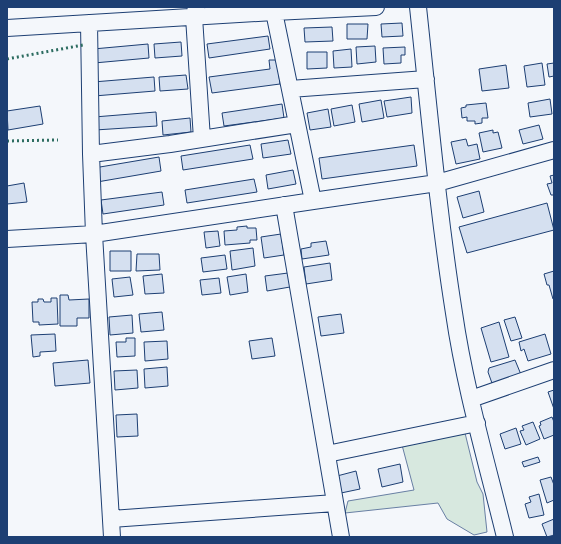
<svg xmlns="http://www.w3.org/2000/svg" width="561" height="544" viewBox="0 0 561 544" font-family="Spectral,serif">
	<rect width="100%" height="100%" fill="#f4f7fb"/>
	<path fill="#d7e8df" stroke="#687fa3" d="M465 433 477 482 483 494 487 532 474 535 447 519 438 503 345 513 348 501 414 490 402 445Z"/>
	<path fill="#d5e0f0" stroke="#1d3f73" d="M402 23 403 36 382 37 381 24Z
		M347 24H368L367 39H347Z
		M332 27 333 41 305 42 304 28Z
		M268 36 270 49 209 58 207 44Z
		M181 42 182 56 155 58 154 44Z
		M148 44 149 58 94 63 93 49Z
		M375 46 376 62 357 64 356 47Z
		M405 47V55H401V63L384 64 383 48Z
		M351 49 352 67 334 68 333 51Z
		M307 52H327V68L307 69Z
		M269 60H277L280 84 212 93 209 77 270 69Z
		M542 63 545 85 527 87 524 66Z
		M554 63V76L549 77 547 64Z
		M506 65 509 88 482 91 479 69Z
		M186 75 188 89 160 91 159 77Z
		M154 77 155 91 94 96 93 82Z
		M411 97 412 113 387 117 384 101Z
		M550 99 552 114 530 117 528 103Z
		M381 100 384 118 362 122 359 104Z
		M486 103 488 118H482V123L475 124V121H467V117L462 118 461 108 466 107V105Z
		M282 104 284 118 224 126 222 113Z
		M352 105 355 122 334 126 331 109Z
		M40 106 43 124 8 130 7 111Z
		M328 109 331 127 310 130 307 113Z
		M156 112 157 126 95 130 94 117Z
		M190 118 191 132 163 135 162 121Z
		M539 125 543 139 523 144 519 130Z
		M493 130V133L498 132 502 148 483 152 479 133Z
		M466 139 468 146 477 144 480 159 456 164 451 142Z
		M288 140 291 154 263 158 261 144Z
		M250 145 253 159 183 170 181 156Z
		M414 145 417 166 322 179 319 158Z
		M159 157 161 171 97 182 94 168Z
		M293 170 296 184 268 189 266 175Z
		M554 175V195H551L547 184 552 183 550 176Z
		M254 179 257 192 187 203 185 190Z
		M24 183 27 202 7 204V186Z
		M479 191 484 212 463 218 457 197Z
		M162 192 164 205 103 214 101 200Z
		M547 203 554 230 467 253 459 227Z
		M247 226V228H256L257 240H250V243L225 245 224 231 237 230V227Z
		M218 231 220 246 206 248 204 232Z
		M281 234 284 255 264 258 261 237Z
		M326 241 329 255 302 259 301 249 311 247V243Z
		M253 248 255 266 232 270 230 251Z
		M110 251H131V271H110Z
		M137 254H159L160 270 136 271Z
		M225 255 227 269 203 272 201 258Z
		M330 263 332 280 306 284 304 267Z
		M554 271V299H553L549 285H547L544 274Z
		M288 273 290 287 267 291 265 276Z
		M162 274 164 293 145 294 143 276Z
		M246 274 248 292 230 295 227 277Z
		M130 277 133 295 114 297 112 279Z
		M219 278 221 293 202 295 200 280Z
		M60 295H68L69 300 89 299V318H77V326H60Z
		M51 298H57L58 324 39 325V322H33L32 302H38V299H43L44 302H51Z
		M162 312 164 330 141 332 139 314Z
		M341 314 344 333 321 336 318 317Z
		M132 315 133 333 110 335 109 317Z
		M515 317 522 338 511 341 504 320Z
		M499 322 509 357 491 362 481 328Z
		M55 334 56 351 40 352V356L33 357 31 335Z
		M545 334 551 354 528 361 524 349 521 351 519 342Z
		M126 338H135V356L117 357 116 342H126Z
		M272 338 275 356 252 359 249 341Z
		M167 341 168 359 145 361 144 342Z
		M88 360 90 383 55 386 53 363Z
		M515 360 522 377 493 386 488 372 489 368Z
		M167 367 168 386 145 388 144 369Z
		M137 370 138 388 115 390 114 371Z
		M554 390V409L548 392Z
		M137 414 138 436 117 437 116 415Z
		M552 417 554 422V435L544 439 539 426 541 425 540 422Z
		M533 422 540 439 526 445 520 431 524 430 522 426Z
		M516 428 521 444 505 449 500 434Z
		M538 457 540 462 524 467 522 462Z
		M400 464 403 482 382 487 378 469Z
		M356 471 360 489 341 493 337 476Z
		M551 477 554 485V500L547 503 540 480Z
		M539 494 544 515 529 518 525 504 531 502 529 497Z
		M554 519V535L547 537 542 524Z"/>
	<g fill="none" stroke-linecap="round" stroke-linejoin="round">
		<defs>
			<path id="minor" d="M196 7 194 17 202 139
				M275 7 274 12 313 201
				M418 7C429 109 438 212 454 313 465 389 487 463 505 537
				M89 23 91 154 170 144 297 124
				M7 28 274 12 376 7
				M290 89 426 79
				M91 154 94 234 112 537
				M284 205 341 537
				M7 239 94 234 313 201 437 183 554 150
				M471 399 554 370
				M327 454 477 423
				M111 519 335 503"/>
		</defs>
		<use href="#minor" stroke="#1d3f73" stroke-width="18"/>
		<use href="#minor" stroke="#f4f7fb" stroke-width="16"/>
		<path stroke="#2c6c60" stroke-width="3" stroke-dasharray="2 3" stroke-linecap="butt" d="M7 59 83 45
			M7 141 58 140"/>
	</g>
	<rect width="561" height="544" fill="none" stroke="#1d3f73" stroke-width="16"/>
</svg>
